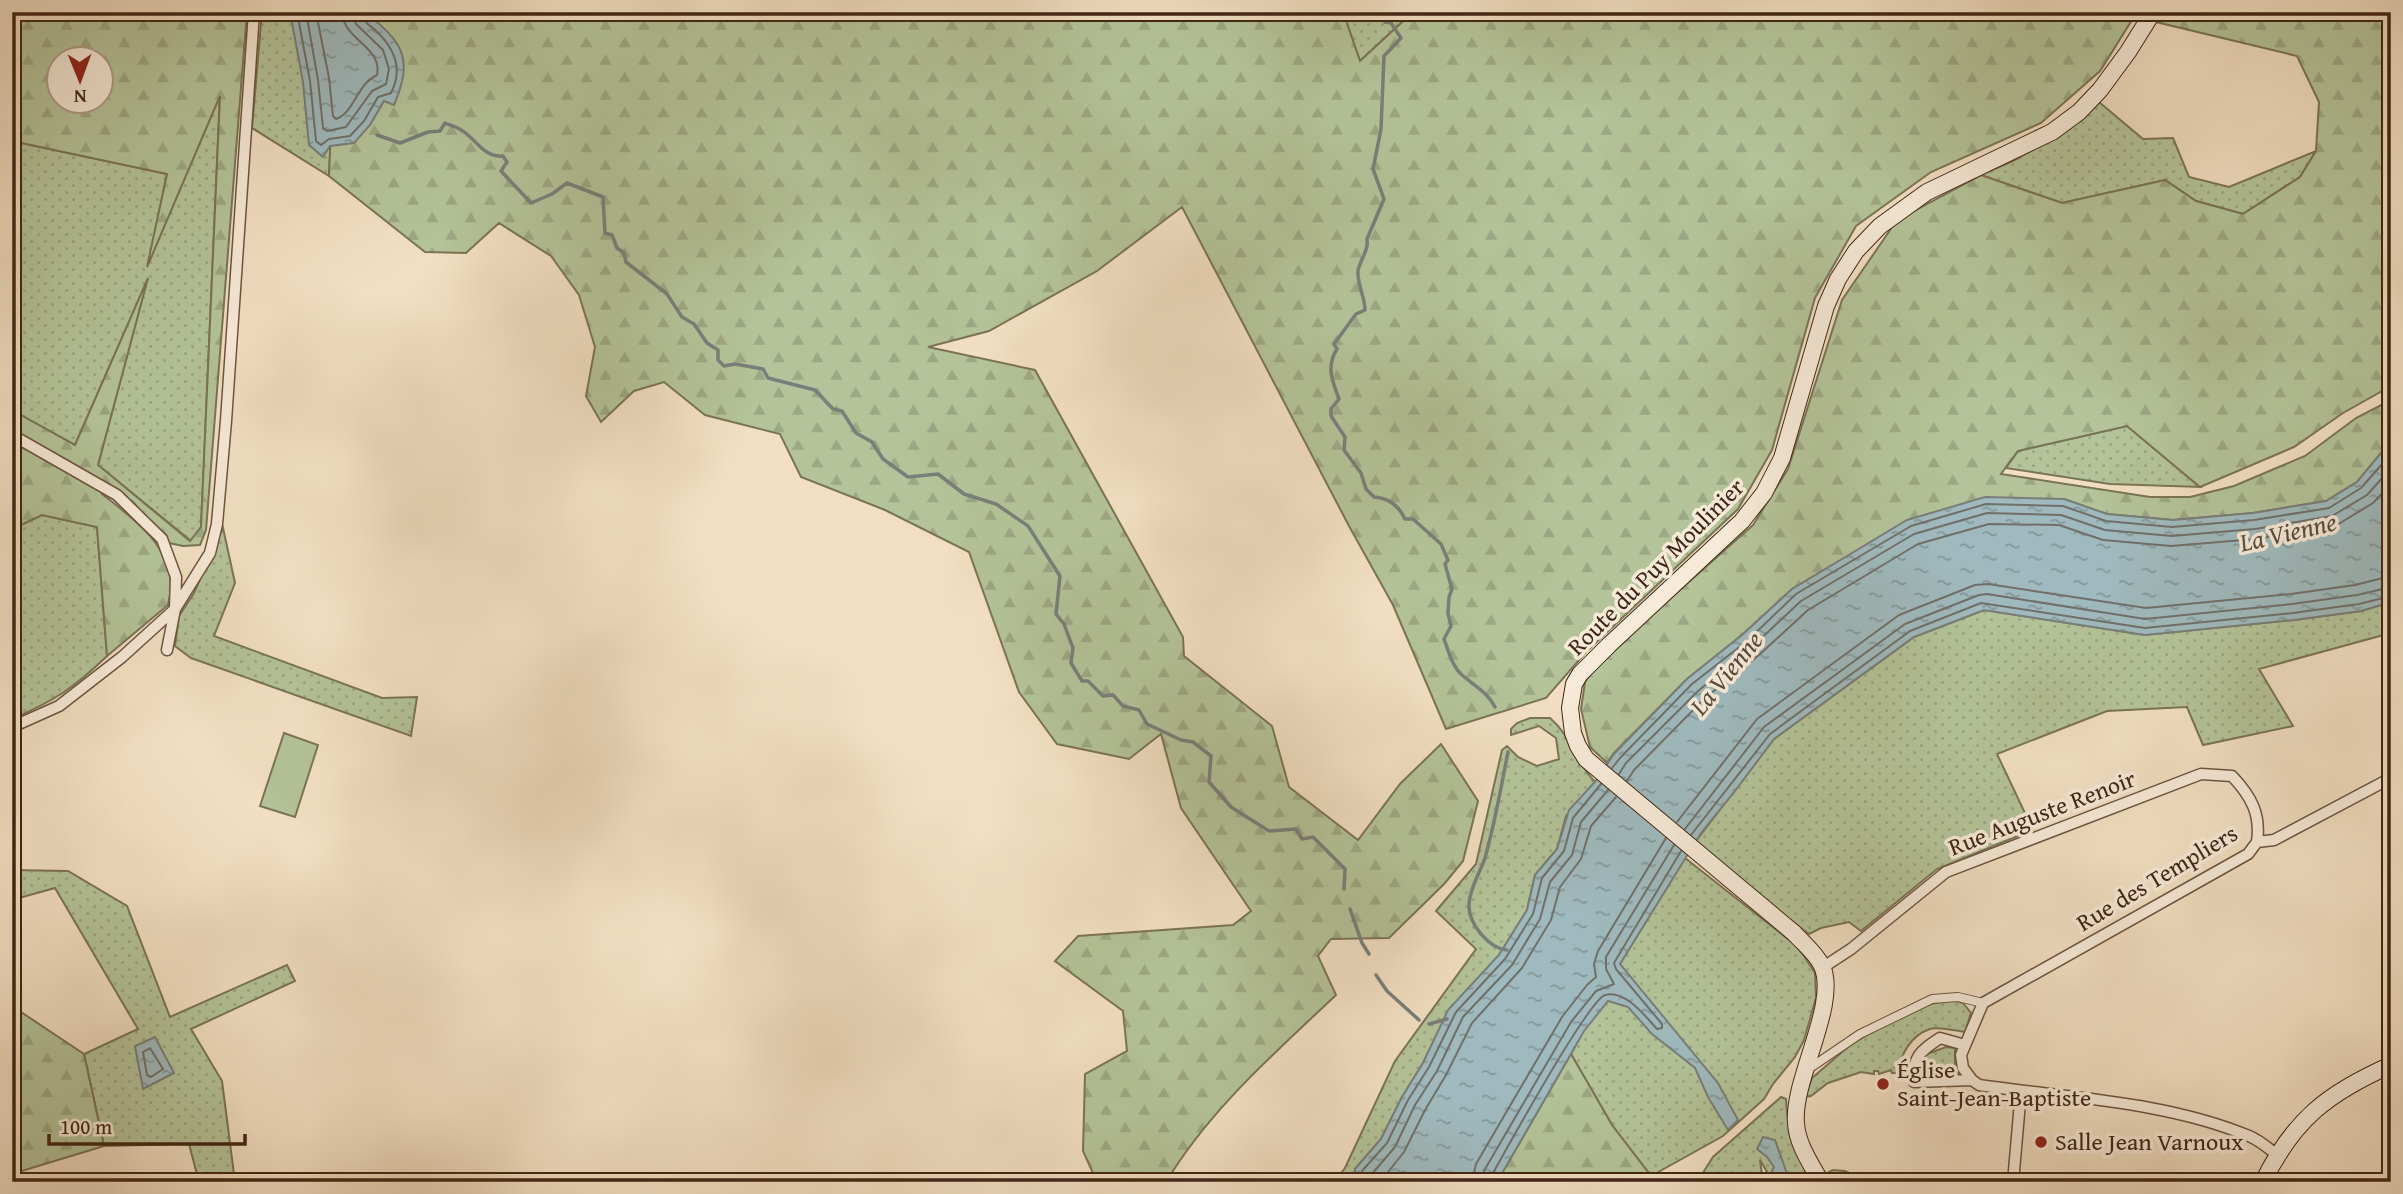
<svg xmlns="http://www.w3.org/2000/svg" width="2403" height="1194" viewBox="0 0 2403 1194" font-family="'Gentium Book Plus',serif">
	<defs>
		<pattern id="grass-dots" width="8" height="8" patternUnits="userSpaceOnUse" patternTransform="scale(1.75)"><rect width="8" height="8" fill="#b4c399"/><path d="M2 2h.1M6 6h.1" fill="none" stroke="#9ca783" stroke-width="1.8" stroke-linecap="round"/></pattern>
		<pattern id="forest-firs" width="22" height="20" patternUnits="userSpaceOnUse" patternTransform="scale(1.75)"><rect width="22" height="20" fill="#b4c399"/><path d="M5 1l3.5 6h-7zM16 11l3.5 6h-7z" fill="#9ca783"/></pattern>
		<pattern id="water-ripples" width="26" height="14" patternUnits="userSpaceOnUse" patternTransform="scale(1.75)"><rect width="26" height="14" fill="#9fbabe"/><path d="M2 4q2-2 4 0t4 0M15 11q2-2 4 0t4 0" fill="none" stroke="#839799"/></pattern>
	</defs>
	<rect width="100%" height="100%" fill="#f2dfc3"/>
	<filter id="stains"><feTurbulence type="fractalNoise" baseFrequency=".00286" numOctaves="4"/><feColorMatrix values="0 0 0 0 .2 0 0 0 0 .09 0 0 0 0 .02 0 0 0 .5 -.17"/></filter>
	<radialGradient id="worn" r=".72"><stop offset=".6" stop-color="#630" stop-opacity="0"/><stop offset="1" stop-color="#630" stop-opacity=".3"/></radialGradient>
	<path fill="url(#grass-dots)" stroke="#7a7456" stroke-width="2" d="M262 12H336L329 176 252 128Z
		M1343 12H1413L1360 61Z
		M220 93 201 527 191 541 98 465 146 284 75 445 20 415 12 405V141L167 174 149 262Z
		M2099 102 2143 139 2173 138 2189 177 2229 187 2316 151 2300 177 2243 214 2196 201 2165 180 2062 203 1981 175 2015 160 2059 135Z
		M2127 426 2200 487 2110 484 2006 468 2018 451Z
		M42 515 97 527 107 656C74 688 54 701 12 719V529Z
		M223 528 235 583 214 636 382 698 417 697 411 736 191 658 175 646 179 616 194 593Z
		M2391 602V633L2259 669 2293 726 2203 745 2187 707 2107 711 1997 754 2033 830 1937 869 1861 931 1849 922 1821 928 1809 934 1757 895 1696 841 1774 739 1914 637 1984 610 2145 635 2294 620 2361 611Z
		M1530 718H1550C1572 737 1574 760 1595 782L1566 816 1557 849 1535 875 1527 910 1499 955 1449 1010 1423 1063 1402 1097 1381 1139 1355 1169 1354 1182H1334L1345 1168 1395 1061 1476 949 1436 911 1476 864 1502 750 1507 746 1518 757 1537 766 1559 759 1556 738 1539 726 1511 735V729L1517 723Z
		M1685 858 1798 947 1815 973 1816 998 1804 1040 1795 1057 1773 1084 1764 1099 1723 1136 1651 1176 1612 1125 1571 1054 1620 964Z
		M12 870 68 871 127 906 170 1017 287 965 295 981 191 1029 222 1081 235 1182H199L189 1144 104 1146 84 1054 138 1029 55 888 12 900Z
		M1953 1000 1963 1003 1971 1013 1965 1032C1955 1031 1939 1026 1930 1029 1912 1035 1899 1054 1900 1073H1892L1891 1070 1879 1074 1878 1071H1874V1074L1861 1072 1828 1083 1811 1096 1805 1097 1812 1078 1849 1046 1885 1024 1930 1004Z
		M1946 1047 1955 1048V1064L1958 1074 1921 1076 1919 1066 1924 1055Z
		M1781 1097 1786 1099C1787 1131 1796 1153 1811 1182H1773L1760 1160 1763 1182H1705L1699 1179 1713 1157Z
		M1833 1170 1845 1171 1869 1182H1828L1827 1173Z"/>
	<path fill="url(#forest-firs)" stroke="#7a7456" stroke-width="2" fill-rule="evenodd" d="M12 12H247L206 530 200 545 183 546 169 543 133 502 100 481 102 494C131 517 168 542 171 583 172 590 169 598 168 605L107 656 97 527 42 515 12 529V405L21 415 75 445 148 278 98 465 190 541 201 527 220 96 147 267 167 174 12 141ZM60 60H102V102H60Z
		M336 12H1343L1360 61 1413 12H2137L2100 71 2041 123 1931 172 1856 226 1815 298 1772 450 1738 509 1586 652 1546 698 1446 729 1393 605 1349 526 1182 207 1097 271 989 331 928 347 1035 370 1183 637 1184 656 1272 726 1289 787 1358 840 1400 784 1441 744 1478 801 1463 861 1445 883 1389 938 1331 939 1318 956 1336 995C1275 1053 1210 1109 1166 1182H1097L1083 1151 1085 1074 1127 1051 1123 1011 1055 961 1078 936 1233 925 1251 911 1181 808 1161 734 1129 759 1057 744 1019 692 969 552 885 510 801 477 780 434 705 415 664 382 634 391 601 422 586 396 595 347 579 295 551 256 499 223 466 253 425 252 329 176Z
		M2162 12H2391V386L2343 413 2294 447 2200 487 2127 426 2018 451 2001 474 2150 497H2190L2234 486 2305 456 2356 418 2391 400V441L2357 482 2326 501 2253 513 2173 520 2107 514 2064 499 1844 559 1792 589 1742 635 1687 679 1614 753 1607 763 1590 747 1581 709 1585 682 1603 658 1753 525 1788 469 1842 300 1897 220 1981 175 2062 203 2165 180 2196 201 2243 214 2300 177 2316 151 2319 102 2297 56 2156 22Z
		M12 1006 84 1054 104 1146 12 1174Z
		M1571 1054 1612 1125 1651 1176 1643 1182H1497Z"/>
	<path fill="#b4c399" stroke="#7a7456" stroke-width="2" d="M284 733 318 745 295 817 260 806Z"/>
	<path fill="url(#water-ripples)" stroke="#797f7a" stroke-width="2" d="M290 12H365C403 43 414 57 394 105L384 101 370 125 354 143 330 146 323 157 309 145 303 82Z
		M2391 441V602L2361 611 2294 620 2145 635 1984 610 1914 637 1774 739 1735 791 1701 833 1620 964 1718 1083 1738 1120 1728 1130 1708 1097 1695 1068 1652 1034 1628 1007 1608 1001 1584 1031 1497 1182H1354L1355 1169 1381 1139 1402 1097 1423 1063 1448 1010 1499 955 1527 910 1535 875 1557 849 1569 810 1595 782 1614 754 1687 679 1742 635 1792 589 1907 520 1985 497 2064 499 2107 514 2173 520 2253 513 2326 501 2357 482Z
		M155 1037 174 1073 143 1089 135 1046Z
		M1763 1137 1775 1140 1790 1182H1779V1180L1772 1171 1774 1167 1767 1157 1757 1149Z"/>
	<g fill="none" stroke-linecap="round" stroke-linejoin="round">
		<path stroke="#707069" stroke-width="2" d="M297 12 310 81 316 141 321 145 329 139 350 136 364 121 378 97 391 93C404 68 394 47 374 29 368 24 362 21 361 12
			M306 12 318 80 323 128 327 131 346 127 372 91 386 84 389 69 383 50 356 24 352 12
			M316 12 329 78 333 116 336 119C355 112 356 85 377 75 383 47 343 40 342 12
			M1612 768 1620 758 1692 684 1747 641 1796 594 1911 526 1986 504 2063 506 2106 521 2172 527 2254 520 2329 508 2361 488 2391 454
			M1619 774 1626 763 1698 691 1752 647 1801 601 1914 534 1987 513 2061 515 2105 530 2172 536 2255 529 2332 516 2367 495 2391 468
			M1627 781 1634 770 1705 698 1759 655 1808 610 1918 544 1989 524 2059 525 2103 540 2171 546 2256 539 2337 525 2373 503 2391 484
			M1677 822 1757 719 1899 615 1975 585 1988 584 2146 608 2291 594 2355 585 2391 576
			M1685 829 1764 727 1905 624 1979 595 1987 594 2145 619 2292 604 2357 595 2391 587
			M1691 835 1770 734 1910 631 1981 603 2145 628 2293 613 2359 604 2391 596
			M150 1048 163 1069 151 1077 147 1075 143 1052Z
			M1361 1182 1362 1171 1387 1143 1408 1100 1429 1067 1456 1012 1505 959 1533 914 1542 878 1564 851 1573 818 1601 784
			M1370 1182 1371 1175 1395 1147 1415 1105 1437 1071 1463 1017 1512 965 1540 919 1550 882 1572 855 1581 822 1608 790
			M1380 1182 1404 1152 1425 1110 1446 1075 1472 1023 1522 968 1551 920 1560 887 1581 859 1591 826 1616 797
			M1472 1182 1476 1164 1562 1017 1587 985 1596 977 1594 964 1598 951 1666 838
			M1482 1182 1485 1169 1571 1022 1596 991 1614 984 1606 969V957L1674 845
			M1491 1182 1493 1173C1507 1148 1588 1001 1605 995 1625 989 1646 1017 1657 1029L1662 1028V1024L1616 969 1614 963 1681 851"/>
		<path stroke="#797f7a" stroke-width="3.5" d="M1387 12 1383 16 1385 22 1391 23 1401 38 1384 56 1381 129 1373 169 1384 199 1367 239C1369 251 1360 259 1358 271 1357 284 1365 297 1365 310L1356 314 1334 344 1337 349C1326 366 1332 381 1339 399L1331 409V416L1345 437 1344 450 1361 473 1366 489 1374 497C1388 498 1399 506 1405 519H1413L1441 544 1448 560 1445 564 1452 589 1449 597 1448 613 1451 626 1444 639C1449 652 1452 666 1462 675 1475 686 1487 692 1495 707
			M377 135 400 143 428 132 440 131 445 123C450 125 457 127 461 130 476 138 483 158 503 156L507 162 501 171 531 203 552 194 567 183 603 197 605 233 612 235 617 248 624 253 626 262 667 294 682 317 694 324 707 343 718 350V360L724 366 735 364 763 369 768 378 815 390 833 409 842 411 856 433 872 442 883 459 908 477 938 474 964 494 996 504 1028 526 1060 576 1056 614 1064 624 1073 648 1071 663 1082 681H1088L1103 696 1113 695 1123 706 1139 710 1147 724 1181 740 1193 742 1211 756 1209 782 1231 807 1269 831 1296 829 1302 839 1313 837 1345 869 1344 889
			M1350 909 1362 943 1369 954
			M1507 950C1488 948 1468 923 1469 904 1470 887 1480 873 1485 858 1495 823 1501 787 1508 752
			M1376 975 1387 991 1419 1020
			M1429 1024 1447 1019"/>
		<defs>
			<path id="pedestrian" d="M1807 1070 1860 1034 1932 999 1958 997 1983 1003"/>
			<path id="minor" d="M12 435 117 495 162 539 176 577 175 609 167 650
				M12 727 59 706 122 657 175 609 210 553 217 524 226 421 254 12
				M1822 968 1851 949 1946 872 2201 774 2232 776C2251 796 2261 814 2257 842
				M1965 1045 1940 1038C1919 1052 1913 1056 1914 1082L1972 1080
				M2276 1154C2268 1148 2259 1140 2249 1136 2165 1101 2068 1098 1979 1085L1972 1080 1963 1068 1961 1055 1983 1003 2248 854 2257 842 2274 840 2391 778
				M2013 1182 2021 1091"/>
			<path id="secondary" d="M1821 1182C1811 1164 1797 1144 1796 1123 1792 1080 1839 1004 1822 966 1816 953 1804 944 1794 933L1586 759 1578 746 1573 733 1570 708 1574 684 1580 674 1609 645 1742 521 1764 493 1782 458 1826 306 1838 279 1856 251 1880 226 1927 192 2052 132 2079 112 2100 90 2128 52 2153 12
				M2263 1182C2294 1119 2328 1093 2391 1065"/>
		</defs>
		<use href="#pedestrian" stroke="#6d5440" stroke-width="10"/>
		<use href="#minor" stroke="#6d5440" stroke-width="13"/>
		<use href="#secondary" stroke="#412614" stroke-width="18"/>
		<use href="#pedestrian" stroke="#f7ead8" stroke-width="8"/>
		<use href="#minor" stroke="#f7ead8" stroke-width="10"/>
		<use href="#secondary" stroke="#f7ead8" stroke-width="16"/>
	</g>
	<g fill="#8f2418" stroke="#f7ead8" stroke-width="2.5">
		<circle cx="1883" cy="1084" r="7"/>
		<circle cx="2041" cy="1142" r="7"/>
	</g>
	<g text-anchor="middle" stroke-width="7" stroke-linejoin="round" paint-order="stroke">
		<g font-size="24" fill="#412614" stroke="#f7ead8">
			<text transform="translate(1656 567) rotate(-45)" y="8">Route du Puy Moulinier</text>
			<text transform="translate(2042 813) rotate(-21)" y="8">Rue Auguste Renoir</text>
			<text transform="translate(2157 878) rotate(-31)" y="8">Rue des Templiers</text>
		</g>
		<g font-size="24" fill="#412614" stroke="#f7ead8" text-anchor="start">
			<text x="1897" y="1078">Église<tspan x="1897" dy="28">Saint-Jean-Baptiste</tspan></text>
			<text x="2055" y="1150">Salle Jean Varnoux</text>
		</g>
		<g font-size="26" font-style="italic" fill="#584b3e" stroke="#f7ead8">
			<text transform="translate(2288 532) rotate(-13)" y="9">La Vienne</text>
			<text transform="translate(1726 673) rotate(-51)" y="9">La Vienne</text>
		</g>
	</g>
	<rect width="2403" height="1194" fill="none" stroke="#f2dfc3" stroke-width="42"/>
	<rect x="14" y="14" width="2375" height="1166" fill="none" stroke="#412614" stroke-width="3.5"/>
	<rect x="21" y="21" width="2361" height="1152" fill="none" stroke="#412614" stroke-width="2"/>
	<g transform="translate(80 80) rotate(179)"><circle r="33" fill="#f7ead8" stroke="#ae9c8a" stroke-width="2"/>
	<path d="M0-5L12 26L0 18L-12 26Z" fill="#8f2418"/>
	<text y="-10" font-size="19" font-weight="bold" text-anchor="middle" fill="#412614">N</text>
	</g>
	<path d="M49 1134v10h196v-10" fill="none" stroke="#412614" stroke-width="3.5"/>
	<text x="60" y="1134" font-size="21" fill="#412614" stroke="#f7ead8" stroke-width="5" paint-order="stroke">100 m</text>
	<rect width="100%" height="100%" filter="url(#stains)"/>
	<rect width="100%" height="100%" fill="url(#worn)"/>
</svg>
